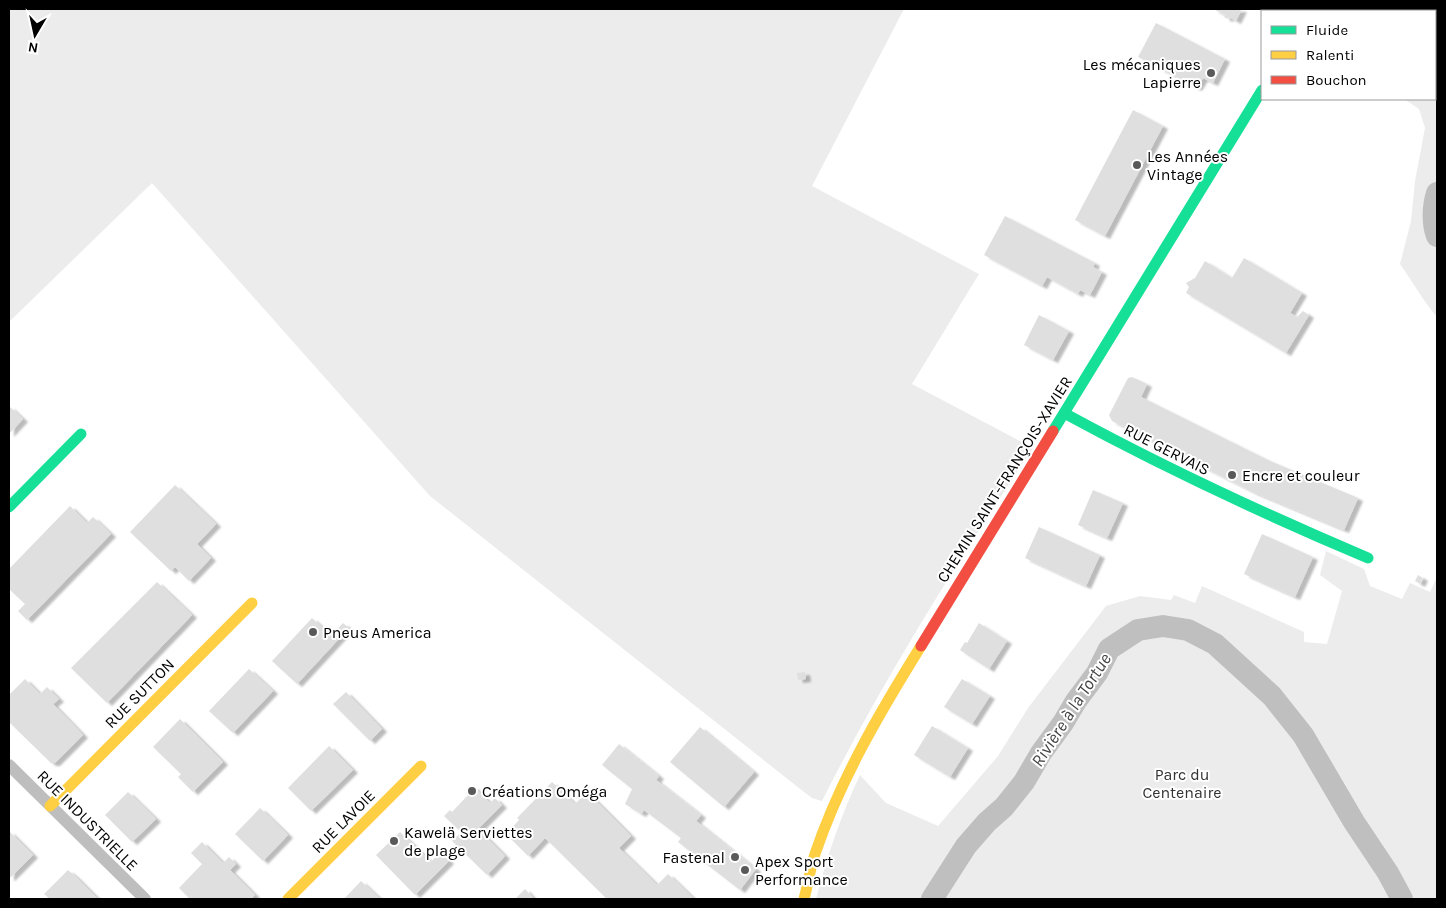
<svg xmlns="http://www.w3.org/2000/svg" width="1446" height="908" viewBox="0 0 1446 908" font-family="Karla,sans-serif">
	<defs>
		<filter id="shadow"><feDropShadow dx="5" dy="3" stdDeviation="1" flood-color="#0004"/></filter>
	</defs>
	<rect width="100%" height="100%" fill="#fff"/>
	<path fill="#ececec" d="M9 9H904L812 186 979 274 912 384 1033 448C957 562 884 678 822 801L812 798 804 792 430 496 152 183 9 322Z
		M1324 9H1437V317C1423 301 1413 282 1400 264L1411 221 1415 181 1425 128 1419 109 1404 99H1435V11H1322Z
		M1326 551 1364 569 1370 586 1402 599 1410 583 1430 592 1437 577V899H816C827 856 841 815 860 775L886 803 938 826 998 756 1028 708 1106 606 1140 596 1171 600 1174 595 1195 603 1202 586 1304 632V642L1327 644 1342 591 1320 575Z"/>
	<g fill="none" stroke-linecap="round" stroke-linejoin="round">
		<path stroke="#bfbfbf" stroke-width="22" d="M1437 193C1433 206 1432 223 1437 236
			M932 899 966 846 987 822 1004 807 1024 782 1041 753 1063 723 1076 701 1097 673 1109 649 1138 630 1163 626 1188 630 1215 644 1272 696 1303 735 1354 822 1388 873 1402 899"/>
	</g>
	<path fill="#dfdfdf" filter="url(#shadow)" d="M1213 9H1242L1236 21 1229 17 1228 19 1224 17 1225 15Z
		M1156 23 1225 59 1213 83 1203 78 1197 88 1138 57Z
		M1133 110 1163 126 1105 236 1075 220Z
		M1005 216 1095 263 1093 267 1102 272 1090 295 1080 290 1078 294 1047 277 1042 286 984 255Z
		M1244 258 1302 293 1290 313 1297 317 1303 311 1309 315 1286 353 1186 293 1189 287 1186 283 1195 278 1205 261 1232 278Z
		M1039 315 1069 331 1053 360 1024 345Z
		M1132 377 1147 384 1141 397 1268 460 1358 498 1344 530 1253 492 1112 421 1109 415 1128 378Z
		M9 406 23 419 9 434Z
		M175 485 216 524 197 544 211 558 189 581 175 567 171 571 130 532Z
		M1093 490 1123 503 1107 538 1078 525Z
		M70 506 87 523 93 517 111 534 27 620 18 611 25 604 9 589V569Z
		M1039 527 1100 555 1086 586 1025 558Z
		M1262 534 1313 557 1295 597 1244 574Z
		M1418 575 1423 578 1420 584 1415 581Z
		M157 582 192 615 107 703 71 668Z
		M312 618 331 636 343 623 349 628 297 684 272 661Z
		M979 623 1007 641 989 669 960 650 965 642 967 643Z
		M249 669 273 691 233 733 209 711Z
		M805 672 806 679 798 680 797 673Z
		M25 679 40 694 47 687 59 699 53 704 83 735 55 763H51L9 722V695Z
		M962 679 990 696 972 724 944 707Z
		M346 692 382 729 370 741 333 704Z
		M180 719 223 762 193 792 178 777 181 774 153 747Z
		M932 726 968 748 950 777 914 755Z
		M700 727 754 772 724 807 670 762Z
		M619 744 659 776 656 780 701 815 696 821 756 869 740 890 678 842 681 838 644 810 641 814 625 804 632 789 602 765Z
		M329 746 353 770 311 811 288 788Z
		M552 782 575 804 587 792 631 836 619 848 657 885 668 874 694 899H607L545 838 528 856 506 834 519 820 517 818Z
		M473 786 490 803 495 798 502 805 478 829 505 856 487 875 452 841 461 832 444 816 450 810 452 812 468 795 466 793Z
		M128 792 156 819 132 842 105 815Z
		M260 808 288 835 263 861 235 834Z
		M9 831 33 855 10 878 9 877Z
		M400 832 431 862 440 852 449 861 415 895 376 855Z
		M202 842 223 863 229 857 236 864 230 870 255 895 251 899H190L179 888 202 864 191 853Z
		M68 870 75 876 98 899H50L44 894Z
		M361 881 380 899H344Z
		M525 889 533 898 535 899H515Z"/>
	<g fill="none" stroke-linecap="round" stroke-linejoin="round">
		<path stroke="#bebebe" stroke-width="12" d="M9 765 145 899"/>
		<path stroke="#16e098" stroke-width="11" d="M1311 11 1312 9
			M1064 413C1163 467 1264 514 1368 558
			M1053 431 1262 90
			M9 507 81 434"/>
		<path stroke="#ffcf43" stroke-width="11" d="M50 806 252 603
			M288 899 421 766
			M804 899C808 884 810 869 815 854 840 780 880 712 921 646"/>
		<path stroke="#f24e42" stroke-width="11" d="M921 646 1053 431"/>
	</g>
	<g fill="#595959" stroke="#fff" stroke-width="2">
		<circle cx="1211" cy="73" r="5"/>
		<circle cx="1137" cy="165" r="5"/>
		<circle cx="1232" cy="475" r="5"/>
		<circle cx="313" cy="632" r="5"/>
		<circle cx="472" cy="791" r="5"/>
		<circle cx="394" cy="841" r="5"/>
		<circle cx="735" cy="857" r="5"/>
		<circle cx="745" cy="870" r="5"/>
	</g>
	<g text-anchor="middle" stroke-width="4" stroke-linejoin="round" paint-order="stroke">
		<g font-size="16" fill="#000" stroke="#fff" text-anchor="start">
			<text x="1201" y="70" text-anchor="end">Les mécaniques<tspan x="1201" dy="18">Lapierre</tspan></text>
			<text x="1147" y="162">Les Années<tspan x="1147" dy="18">Vintage</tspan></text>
			<text x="1242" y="481">Encre et couleur</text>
			<text x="323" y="638">Pneus America</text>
			<text x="482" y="797">Créations Oméga</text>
			<text x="404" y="838">Kawelä Serviettes<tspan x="404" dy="18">de plage</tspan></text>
			<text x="725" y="863" text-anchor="end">Fastenal</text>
			<text x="755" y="867">Apex Sport<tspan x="755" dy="18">Performance</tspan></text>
		</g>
		<g font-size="16" fill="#000" stroke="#fff">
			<text transform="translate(1167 449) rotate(27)" y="6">RUE GERVAIS</text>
			<text transform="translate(1004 479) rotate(-58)" y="6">CHEMIN SAINT-FRANÇOIS-XAVIER</text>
			<text transform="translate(139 693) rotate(-45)" y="6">RUE SUTTON</text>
			<text transform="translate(88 820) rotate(45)" y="6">RUE INDUSTRIELLE</text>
			<text transform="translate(343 821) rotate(-45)" y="6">RUE LAVOIE</text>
		</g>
		<g font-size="16" fill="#333" stroke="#fff">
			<text x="1182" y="780">Parc du<tspan x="1182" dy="18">Centenaire</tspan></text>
		</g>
		<g font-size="18" font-style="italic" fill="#444" stroke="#fff">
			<text transform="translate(1071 710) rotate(-57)" y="6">Rivière à la Tortue</text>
		</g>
	</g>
	<rect width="1446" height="908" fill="none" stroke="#000000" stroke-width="20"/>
	<rect x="1261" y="10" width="175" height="90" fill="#ffffff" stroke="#999999"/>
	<rect x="1271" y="26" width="25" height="8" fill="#16e098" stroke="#999999"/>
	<text x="1306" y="35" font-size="15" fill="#000000">Fluide</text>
	<rect x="1271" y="51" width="25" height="8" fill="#ffcf43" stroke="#999999"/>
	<text x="1306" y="60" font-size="15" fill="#000000">Ralenti</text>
	<rect x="1271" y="76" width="25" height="8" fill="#f24e42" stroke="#999999"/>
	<text x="1306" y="85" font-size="15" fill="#000000">Bouchon</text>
	<g transform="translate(35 35) rotate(189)" stroke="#ffffff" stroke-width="4" paint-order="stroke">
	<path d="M0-4L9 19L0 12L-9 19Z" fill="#000000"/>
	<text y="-8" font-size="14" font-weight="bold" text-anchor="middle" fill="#000000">N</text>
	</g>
</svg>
